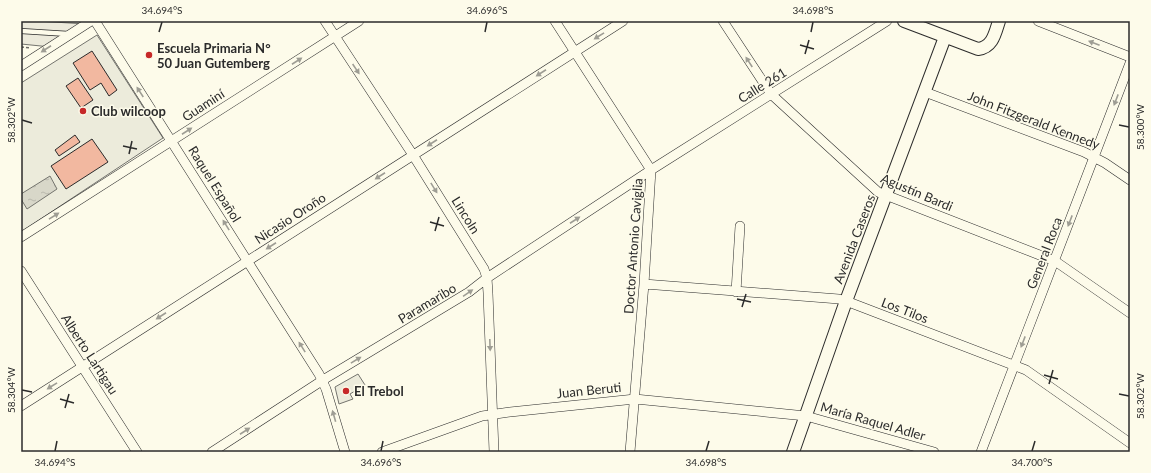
<svg xmlns="http://www.w3.org/2000/svg" width="1151" height="473" viewBox="0 0 1151 473" font-family="Lato,sans-serif">
	<defs>
		<pattern id="water-ripples" width="26" height="14" patternUnits="userSpaceOnUse"><rect width="26" height="14" fill="#d8d7c9"/><path d="M2 4q2-2 4 0t4 0M15 11q2-2 4 0t4 0" fill="none" stroke="#bab9ad"/></pattern>
	</defs>
	<rect width="100%" height="100%" fill="#fdfbea"/>
	<path fill="#ecebdb" stroke="#74746e" d="M97 35 163 138 21 232V83Z
		M358 374 365 385 350 394 353 399 339 404 335 387Z"/>
	<path fill="#eceadb" stroke="#74746e" d="M21 21H37L86 24 51 47 21 44Z"/>
	<path fill="url(#water-ripples)" stroke="#74746e" d="M50 176 57 189 27 209 21 199V194Z"/>
	<path fill="#f2b8a0" stroke="#2b2b2b" d="M92 51 117 90 109 96 101 83 90 90 73 63Z
		M78 78 93 100 81 108 66 86Z
		M75 135 80 142 59 156 55 150Z
		M92 139 108 162 66 189 51 166Z"/>
	<g fill="none" stroke-linecap="round" stroke-linejoin="round">
		<defs>
			<path id="lane" d="M21 31 69 34"/>
			<path id="street" d="M95 21 319 374 326 389 345 452
				M325 21 413 155 484 269 487 278 488 293 494 452
				M555 21 651 170 644 284 630 452
				M723 21 771 94 878 192 1055 261 1130 313
				M1038 21 1130 57
				M21 66 91 21
				M925 92 1084 152 1105 163 1130 180
				M21 237 359 21
				M21 271 137 452
				M644 284 839 299 846 301 1026 370 1130 443
				M736 292 740 226
				M21 406 623 21
				M212 452 323 380 469 292 487 278 651 170 887 21
				M382 452 482 416 510 412 635 399 806 416 934 452
				M981 452 1130 63"/>
			<path id="secondary" d="M904 21 978 49C993 47 995 33 999 21
				M793 452 846 301 945 37"/>
		</defs>
		<use href="#lane" stroke="#2b2b2b" stroke-width="6"/>
		<use href="#street" stroke="#2b2b2b" stroke-width="10"/>
		<use href="#secondary" stroke="#2b2b2b" stroke-width="14"/>
		<path stroke="#6a6964" stroke-width="1.5" stroke-dasharray="3 2" stroke-linecap="butt" d="M21 47 31 48"/>
		<use href="#lane" stroke="#fdfbea" stroke-width="4.5"/>
		<use href="#street" stroke="#fdfbea" stroke-width="9"/>
		<use href="#secondary" stroke="#fdfbea" stroke-width="12"/>
	</g>
	<defs><path id="oneway-solid" d="M-6-.8H1V-3.2L6.5 0L1 3.2V.8H-6Z"/></defs>
	<g fill="#9e9d94">
		<use href="#oneway-solid" transform="translate(599 36) rotate(148)"/>
		<use href="#oneway-solid" transform="translate(1094 43) rotate(-159)"/>
		<use href="#oneway-solid" transform="translate(46 49) rotate(147)"/>
		<use href="#oneway-solid" transform="translate(297 61) rotate(-33)"/>
		<use href="#oneway-solid" transform="translate(749 62) rotate(-123)"/>
		<use href="#oneway-solid" transform="translate(356 69) rotate(56)"/>
		<use href="#oneway-solid" transform="translate(541 73) rotate(147)"/>
		<use href="#oneway-solid" transform="translate(140 92) rotate(-123)"/>
		<use href="#oneway-solid" transform="translate(1116 100) rotate(111)"/>
		<use href="#oneway-solid" transform="translate(187 131) rotate(-33)"/>
		<use href="#oneway-solid" transform="translate(432 143) rotate(147)"/>
		<use href="#oneway-solid" transform="translate(380 176) rotate(147)"/>
		<use href="#oneway-solid" transform="translate(434 188) rotate(58)"/>
		<use href="#oneway-solid" transform="translate(54 216) rotate(-32)"/>
		<use href="#oneway-solid" transform="translate(575 220) rotate(-33)"/>
		<use href="#oneway-solid" transform="translate(1070 221) rotate(111)"/>
		<use href="#oneway-solid" transform="translate(226 225) rotate(-122)"/>
		<use href="#oneway-solid" transform="translate(271 246) rotate(147)"/>
		<use href="#oneway-solid" transform="translate(468 293) rotate(-34)"/>
		<use href="#oneway-solid" transform="translate(161 316) rotate(147)"/>
		<use href="#oneway-solid" transform="translate(1023 342) rotate(111)"/>
		<use href="#oneway-solid" transform="translate(490 345) rotate(88)"/>
		<use href="#oneway-solid" transform="translate(302 347) rotate(-122)"/>
		<use href="#oneway-solid" transform="translate(356 360) rotate(-31)"/>
		<use href="#oneway-solid" transform="translate(52 386) rotate(148)"/>
		<use href="#oneway-solid" transform="translate(334 416) rotate(-106)"/>
		<use href="#oneway-solid" transform="translate(245 431) rotate(-33)"/>
	</g>
	<path fill="none" stroke="#2b2b2b" stroke-width="1.5" d="M159 32 162 22M485 32 487 22M811 32 813 22M800 45 814 49M805 54 809 40M22 120 32 123M1119 125 1129 127M123 146 137 149M129 154 132 141M430 222 444 226M435 231 439 217M737 299 751 302M742 307 746 294M1044 375 1058 379M1049 384 1053 370M22 390 32 392M1119 394 1129 396M60 399 74 403M65 408 69 394M55 451 57 441M381 451 383 441M706 451 709 441M1032 451 1035 441"/>
	<g fill="#c62828" stroke="#fdfbea" stroke-width="1.5">
		<circle cx="149" cy="55" r="4"/>
		<circle cx="83" cy="111" r="4"/>
		<circle cx="346" cy="391" r="4"/>
	</g>
	<g text-anchor="middle" stroke-width="3" stroke-linejoin="round" paint-order="stroke">
		<g font-size="13" font-weight="bold" fill="#2b2b2b" stroke="#fdfbea" text-anchor="start">
			<text x="157" y="53">Escuela Primaria N°<tspan x="157" dy="15">50 Juan Gutemberg</tspan></text>
			<text x="91" y="116">Club wilcoop</text>
			<text x="354" y="396">El Trebol</text>
		</g>
		<g font-size="13" fill="#2b2b2b" stroke="#fdfbea">
			<text transform="translate(762 85) rotate(-32)" y="5">Calle 261</text>
			<text transform="translate(203 105) rotate(-33)" y="5">Guaminí</text>
			<text transform="translate(1034 120) rotate(21)" y="5">John Fitzgerald Kennedy</text>
			<text transform="translate(215 184) rotate(58)" y="5">Raquel Español</text>
			<text transform="translate(917 192) rotate(23)" y="5">Agustín Bardi</text>
			<text transform="translate(466 215) rotate(58)" y="5">Lincoln</text>
			<text transform="translate(290 218) rotate(-33)" y="5">Nicasio Oroño</text>
			<text transform="translate(854 239) rotate(-69)" y="5">Avenida Caseros</text>
			<text transform="translate(633 246) rotate(-86)" y="5">Doctor Antonio Caviglia</text>
			<text transform="translate(1044 253) rotate(-69)" y="5">General Roca</text>
			<text transform="translate(427 303) rotate(-31)" y="5">Paramaribo</text>
			<text transform="translate(905 310) rotate(21)" y="5">Los Tilos</text>
			<text transform="translate(90 354) rotate(57)" y="5">Alberto Lartigau</text>
			<text transform="translate(589 390) rotate(-6)" y="5">Juan Beruti</text>
			<text transform="translate(873 421) rotate(16)" y="5">María Raquel Adler</text>
		</g>
	</g>
	<rect width="1151" height="473" fill="none" stroke="#fdfbea" stroke-width="44"/>
	<rect x="22" y="22" width="1107" height="429" fill="none" stroke="#2b2b2b" stroke-width="1.5"/>
	<g font-size="10" text-anchor="middle" fill="#2b2b2b">
		<text x="162" y="14">34.694°S</text>
		<text x="487" y="14">34.696°S</text>
		<text x="813" y="14">34.698°S</text>
		<text transform="translate(11 120) rotate(-90)" y="4">58.302°W</text>
		<text transform="translate(1140 127) rotate(-90)" y="4">58.300°W</text>
		<text transform="translate(11 390) rotate(-90)" y="4">58.304°W</text>
		<text transform="translate(1140 396) rotate(-90)" y="4">58.302°W</text>
		<text x="55" y="466">34.694°S</text>
		<text x="381" y="466">34.696°S</text>
		<text x="706" y="466">34.698°S</text>
		<text x="1032" y="466">34.700°S</text>
	</g>
</svg>
